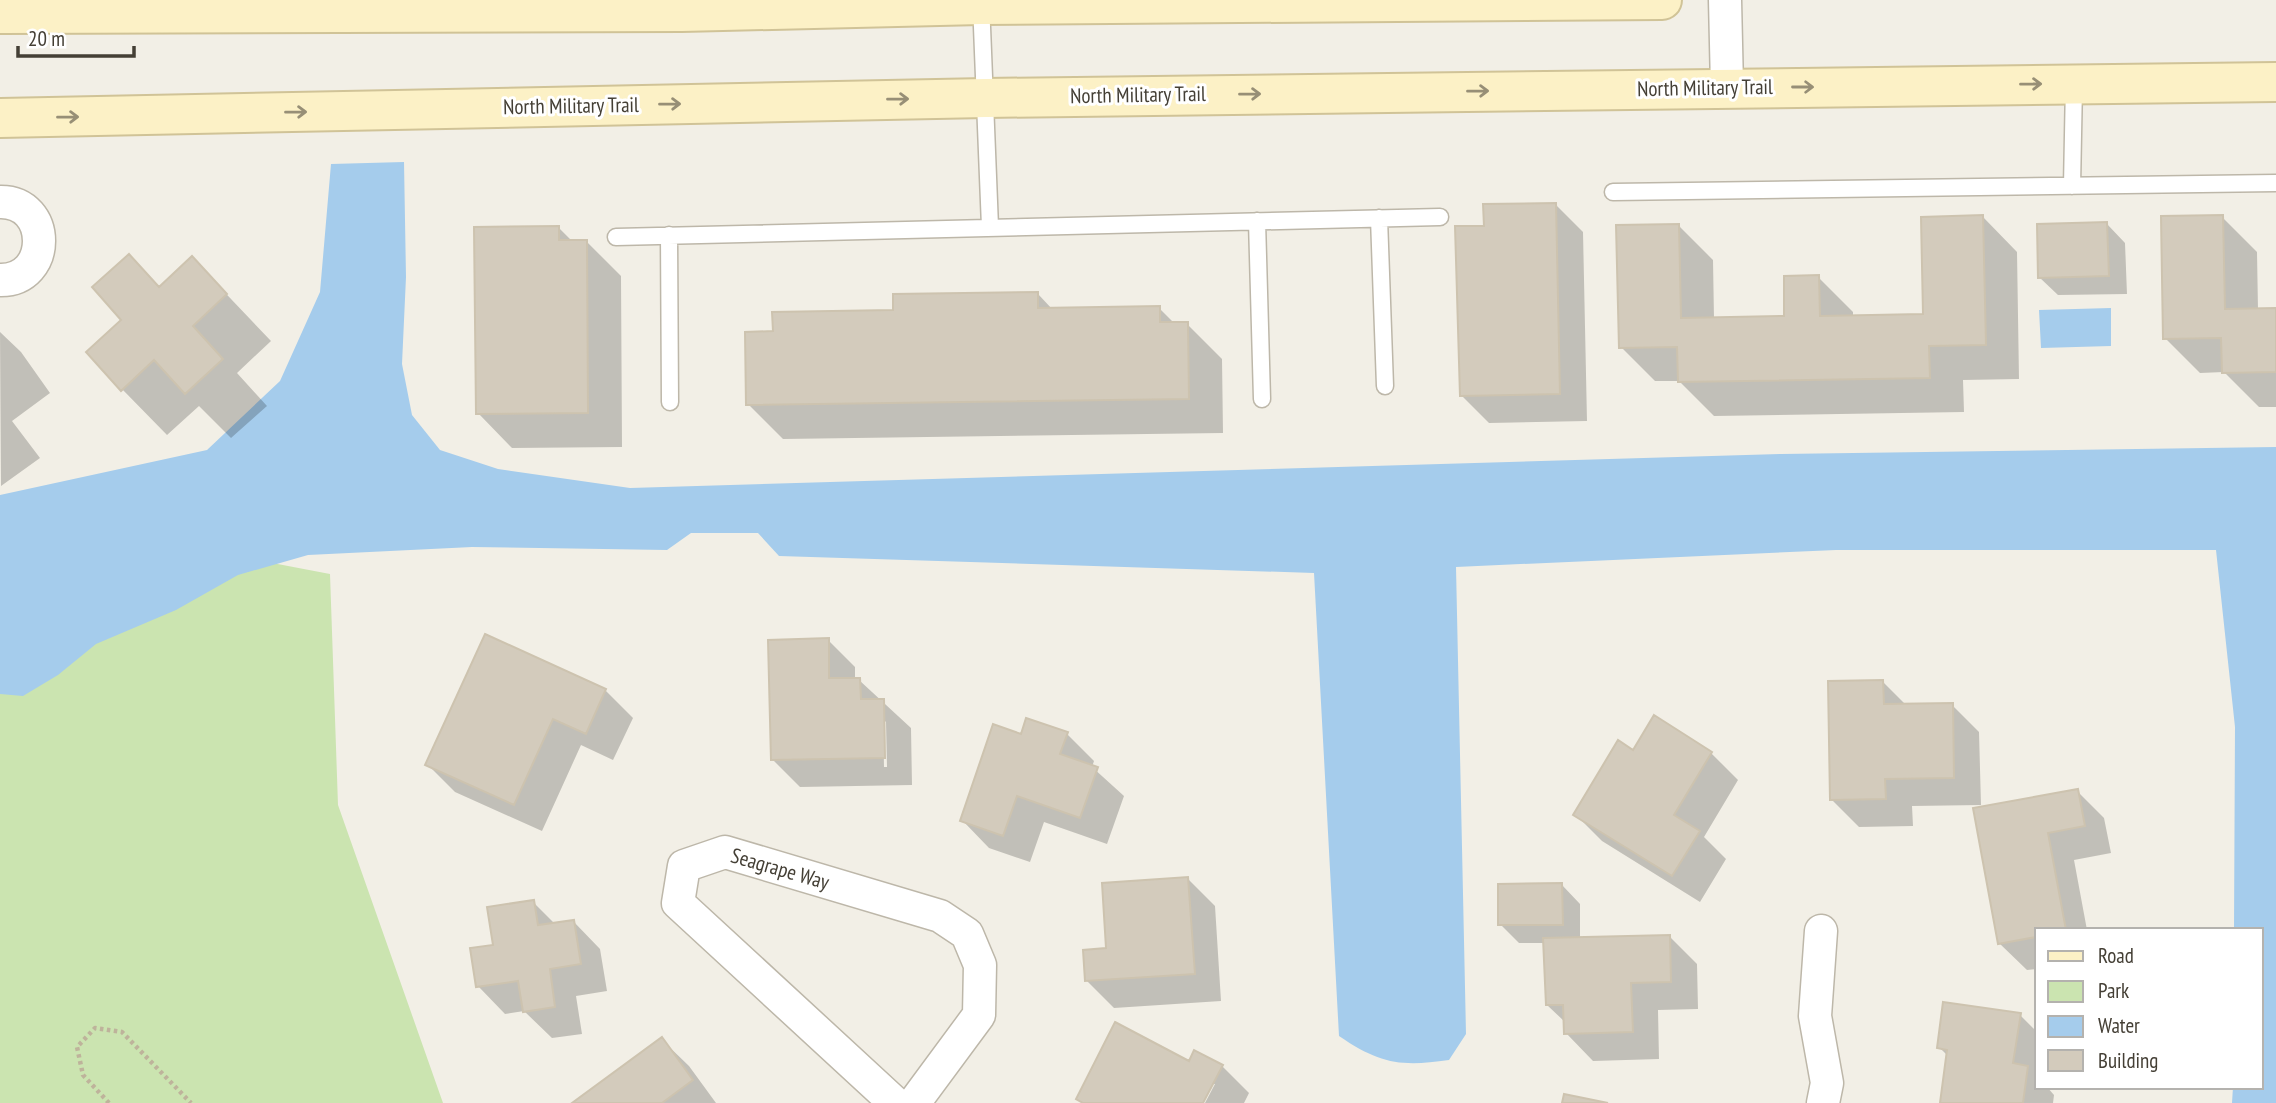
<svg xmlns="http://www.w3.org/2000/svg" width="2276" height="1103" viewBox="0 0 2276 1103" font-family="'PT Sans Narrow',sans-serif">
	<rect width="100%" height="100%" fill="#f2efe6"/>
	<path fill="#cbe4b0" d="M0 511 330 574 338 805 443 1103H0Z"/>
	<path fill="#a5ccec" d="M404 162 406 277 402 364 412 415 440 450 498 469 630 488 1781 454 2276 447V1103H2232L2233 1087H2260V930H2234L2235 727 2216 550H1836L1456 567 1466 1034 1449 1060C1401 1067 1380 1064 1339 1036L1314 573 779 556 758 533H691L667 550 472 547 308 555 238 575 176 610 96 644 58 675 23 696 0 694V495L207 450 280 381 320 292 331 164Z
		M2111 308V346L2041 348 2039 310Z"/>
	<path fill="#0003" fill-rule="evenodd" d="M1555 204 1583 232 1587 421 1489 423 1461 395 1486 228Z
		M1983 217 2017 252 2019 379 1963 380 1964 412 1714 416 1679 381H1655L1621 347 1678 225 1713 260 1714 319 1786 318 1818 277 1853 312V317L1925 316Z
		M2222 217 2257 252 2258 310H2276V407H2259L2224 372 2200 373 2165 338Z
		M2107 224 2125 243 2127 294 2058 295 2039 277Z
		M558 227 573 242 586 241 621 276 622 447 512 448 478 413Z
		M129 256 160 288 192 258 271 341 237 373 267 406 231 438 199 406 167 435 122 389Z
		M1038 294 1053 310 1159 308 1175 324H1187L1222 359 1223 433 783 439 748 404 774 333Z
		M0 332 21 352 50 393 12 421 40 458 1 486Z
		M828 640 855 667V680H859L911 728 912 785 800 787 773 760ZM883 719 886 722 887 767H884Z
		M1883 682 1907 706 1952 705 1979 732 1981 805 1912 806 1913 826 1859 827 1832 800Z
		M605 690 633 718 613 760 581 745 542 831 455 792 427 764Z
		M1067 734 1094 761 1092 767 1124 796 1107 844 1044 822 1030 862 989 848 962 820 1022 736Z
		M1634 752 1711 753 1738 780 1704 837 1726 859 1700 902 1602 841 1575 814Z
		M2077 791 2104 818 2111 853 2074 860 2087 930H2036V969L2027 970 1999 943 1975 809Z
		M1188 879 1215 906 1221 1001 1114 1008 1087 981 1108 949Z
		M1562 885 1580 904V939L1670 937 1697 964 1698 1009 1658 1010 1659 1059 1593 1061 1566 1033 1565 1022 1547 1005 1545 943H1519L1500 924Z
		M533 902 555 924 573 921 600 949 607 991 576 996 582 1034 552 1038 524 1011 505 1014 478 986 495 946Z
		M2020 1015 2036 1031V1087H2047L2054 1095 2053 1103H1941L1948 1056 1939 1047Z
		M661 1039 689 1066 716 1103H575Z
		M1190 1063 1222 1066 1249 1093 1244 1103H1205L1215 1084H1211L1201 1103H1082L1078 1099Z"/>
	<path fill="#d3cbbc" stroke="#cdc3af" stroke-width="2" d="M1556 203 1560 394 1460 396 1455 226H1484L1483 204Z
		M1983 215 1986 345 1929 346 1930 378 1678 382 1677 347 1619 348 1616 225 1679 224 1681 318 1784 316V276L1819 275 1820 316 1923 314 1921 217Z
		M2223 215 2225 309 2276 308V372L2222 373 2221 338 2163 339 2161 216Z
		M2107 222 2109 276 2038 278 2037 224Z
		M559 226V240H587L588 413 476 414 474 227Z
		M129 254 159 287 192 256 227 294 193 326 223 359 185 394 154 360 121 391 86 352 121 320 92 287Z
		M1038 292V308L1160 306V322H1188L1189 399 746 405 745 332 773 331 772 312 893 310V294Z
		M485 634 606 689 586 734 553 719 514 805 425 765Z
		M829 638V678H860L861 699H884L885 758 771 760 768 640Z
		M1883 680 1884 704 1953 703 1954 778 1885 779 1886 799 1830 800 1828 681Z
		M1654 715 1712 752 1674 815 1700 831 1672 876 1573 815 1618 740 1633 750Z
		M1026 718 1068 732 1060 754 1098 767 1080 818 1017 796 1003 836 960 821 993 724 1021 734Z
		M2078 789 2085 826 2048 833 2066 930H2036V937L1998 944 1973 808Z
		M1188 877 1195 974 1085 981 1083 950 1106 948 1102 883Z
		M1562 883 1563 925H1498V884Z
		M534 900 538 925 574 920 581 964 550 969 555 1007 523 1012 518 981 476 987 470 948 493 945 487 907Z
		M1670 935 1671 982 1631 983 1633 1032 1564 1034 1563 1005H1546L1543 938Z
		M1943 1002 2021 1013 2013 1063 2028 1066 2023 1103H1940L1947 1050 1937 1048Z
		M1115 1022 1189 1061 1194 1050 1223 1065 1203 1103H1083L1076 1099Z
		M662 1037 693 1080 662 1103H572Z
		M1564 1094 1608 1103H1562Z"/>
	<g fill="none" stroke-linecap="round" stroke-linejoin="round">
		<defs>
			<path id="service" d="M981 2 990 227
				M2072 186 2074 84
				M1613 192 2276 183
				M1379 218 1385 386
				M1257 221 1262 399
				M669 235 670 402
				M616 237 1440 217"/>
			<path id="minor" d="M1725 0 1727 87
				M0 202C52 201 52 281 0 280
				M1821 931 1815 1016 1827 1083 1823 1103
				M895 1103 678 903 684 866 725 852 940 916 967 934 980 965 979 1015 914 1103"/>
			<path id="secondary" d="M0 14 682 12 981 5 1662 0
				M0 118 986 98 2276 82"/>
		</defs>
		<use href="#service" stroke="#bdb7a9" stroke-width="19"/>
		<use href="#minor" stroke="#bdb7a9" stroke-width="35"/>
		<use href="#secondary" stroke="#d0c397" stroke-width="42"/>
		<path stroke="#beb39b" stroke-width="4.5" stroke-dasharray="3.5 3.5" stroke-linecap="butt" d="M109 1103 83 1075 77 1047 95 1028 122 1032 191 1103"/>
		<use href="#service" stroke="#fff" stroke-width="16"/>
		<use href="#minor" stroke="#fff" stroke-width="32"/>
		<use href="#secondary" stroke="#fcf1c6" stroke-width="38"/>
	</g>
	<defs><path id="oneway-shaft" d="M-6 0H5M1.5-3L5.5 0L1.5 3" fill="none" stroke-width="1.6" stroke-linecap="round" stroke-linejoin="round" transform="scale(1.75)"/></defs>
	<g stroke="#978f76">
		<use href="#oneway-shaft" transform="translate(2031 84) rotate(-1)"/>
		<use href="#oneway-shaft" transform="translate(1803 87)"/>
		<use href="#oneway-shaft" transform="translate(1478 91) rotate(-1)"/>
		<use href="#oneway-shaft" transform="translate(1250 94) rotate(-1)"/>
		<use href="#oneway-shaft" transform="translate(898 99) rotate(-1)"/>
		<use href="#oneway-shaft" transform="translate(670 104) rotate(-1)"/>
		<use href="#oneway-shaft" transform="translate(296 112) rotate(-1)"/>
		<use href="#oneway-shaft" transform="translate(68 117) rotate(-1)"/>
	</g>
	<g text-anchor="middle" stroke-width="6" stroke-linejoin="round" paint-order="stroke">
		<g font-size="21" fill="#443f35" stroke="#fff">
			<text transform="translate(1705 88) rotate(-1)" y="7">North Military Trail</text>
			<text transform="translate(1138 95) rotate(-1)" y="7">North Military Trail</text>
			<text transform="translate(571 106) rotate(-1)" y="7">North Military Trail</text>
			<text transform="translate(780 869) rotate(16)" y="7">Seagrape Way</text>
		</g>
	</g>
	<rect x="2035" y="928" width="228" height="161" fill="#ffffff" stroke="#b4b2ae" stroke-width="2"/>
	<rect x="2048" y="951" width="35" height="10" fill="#fcf1c6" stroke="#b4b2ae" stroke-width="2"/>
	<text x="2098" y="963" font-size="21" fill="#443f35">Road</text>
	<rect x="2048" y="981" width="35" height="21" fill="#cbe4b0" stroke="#b4b2ae" stroke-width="2"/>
	<text x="2098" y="998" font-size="21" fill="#443f35">Park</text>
	<rect x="2048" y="1016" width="35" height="21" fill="#a5ccec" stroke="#b4b2ae" stroke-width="2"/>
	<text x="2098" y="1033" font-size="21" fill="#443f35">Water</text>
	<rect x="2048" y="1050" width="35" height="21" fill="#d3cbbc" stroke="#b4b2ae" stroke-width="2"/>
	<text x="2098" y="1068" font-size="21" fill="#443f35">Building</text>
	<path d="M18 46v10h116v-10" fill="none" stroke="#443f35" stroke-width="3.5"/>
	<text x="28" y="46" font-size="21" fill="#443f35" stroke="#ffffff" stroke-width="5" paint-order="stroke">20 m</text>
</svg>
